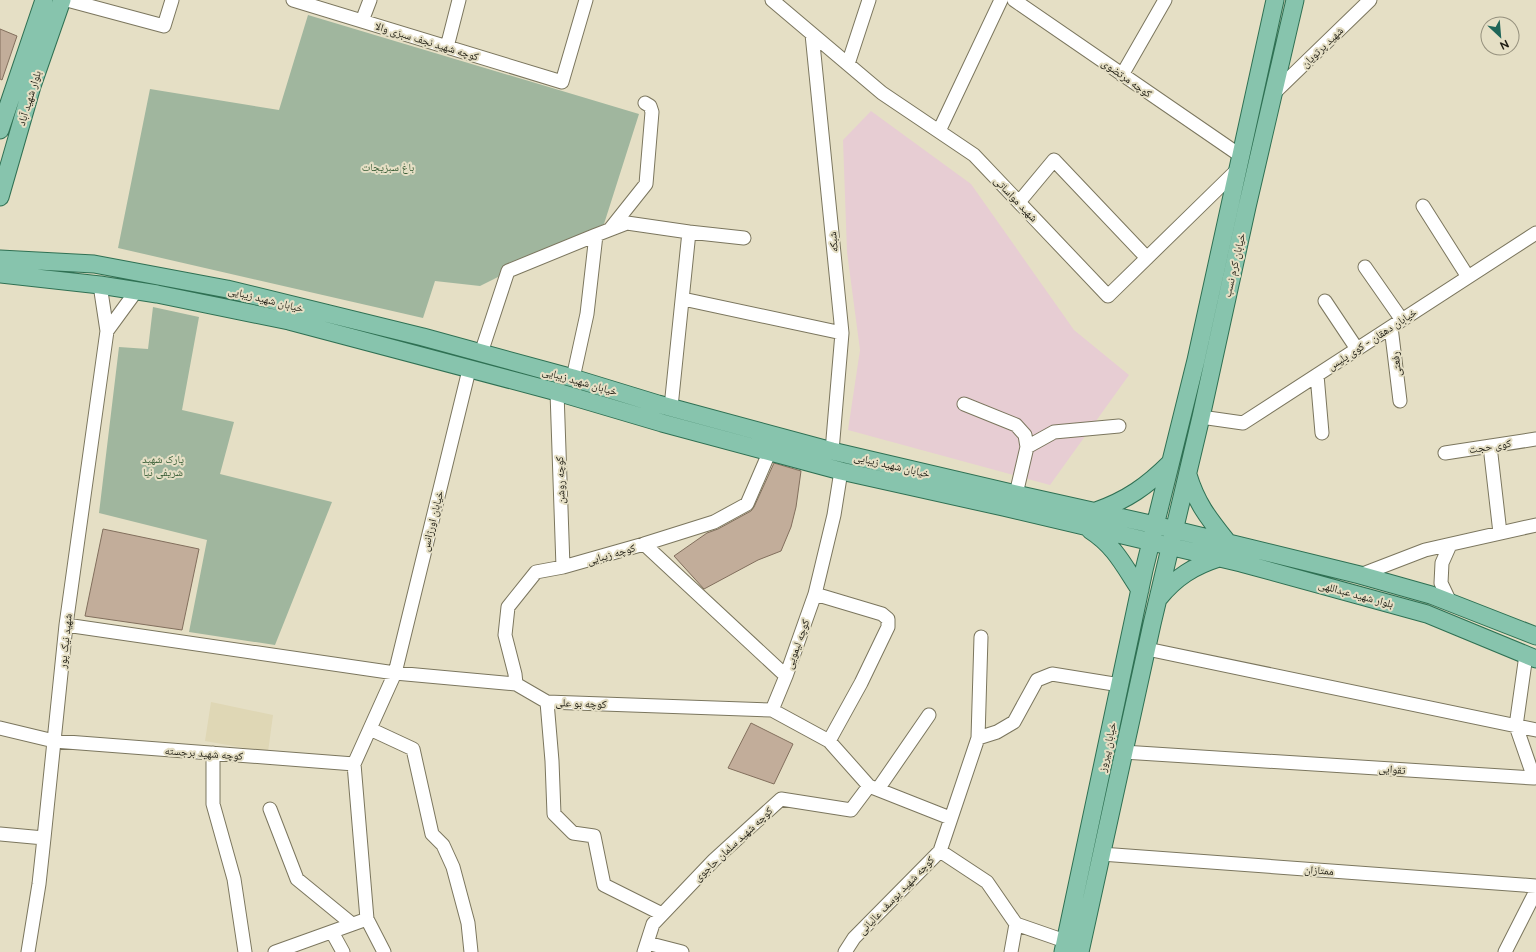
<svg xmlns="http://www.w3.org/2000/svg" width="1536" height="952" viewBox="0 0 1536 952" font-family="Raleway,'Noto Naskh Arabic',sans-serif">
	<rect width="100%" height="100%" fill="#e5dfc5"/>
	<path fill="#dfd7b5" d="M211 702 273 715 268 752 205 741Z"/>
	<path fill="#e7cdd3" d="M871 111 971 184 1074 330 1129 375 1050 485 848 430 860 350 847 252 843 140Z"/>
	<path fill="#a0b69e" d="M308 15 639 114 604 224 480 286 435 281 423 318 118 248 150 89 279 110Z
		M153 307 199 317 182 410 234 422 220 474 332 502 275 645 189 632 207 540 99 513 119 347 148 349Z"/>
	<path fill="#c2ad9a" stroke="#826f5d" d="M0 29 17 36 2 80 0 79Z
		M774 463 801 471 796 507 791 527 781 551 758 560 704 589 674 556 707 533 718 529 751 511 754 507Z
		M103 529 199 549 182 630 85 616Z
		M751 723 793 744 774 784 728 768Z"/>
	<g fill="none" stroke-linecap="round" stroke-linejoin="round">
		<defs>
			<path id="minor" d="M67 0 164 26 172 0
				M293 0 562 82 586 0
				M772 0 882 93 974 155 1108 296 1238 169
				M1014 0 1241 156
				M362 21 370 0
				M812 34 842 333 832 451
				M447 47 459 0
				M848 64 869 0
				M1122 75 1165 0
				M1273 94 1370 0
				M939 131 1001 0
				M1019 202 1054 160 1147 258
				M1423 206 1468 277
				M611 228 646 184 652 112 650 106 645 103
				M689 232 744 238
				M1365 267 1402 320
				M683 299 842 333
				M1325 301 1357 349
				M1391 327 1400 401
				M107 331 137 290
				M481 353 508 271 596 235
				M1317 375 1322 433
				M573 378 587 314 596 235 627 223 689 232 671 407
				M557 392 563 567
				M964 404 1016 425 1025 435 1027 447 1016 494
				M1201 417 1243 423 1536 233
				M1490 446 1500 533
				M1027 447 1054 432 1119 426
				M1445 453 1536 439
				M644 544 786 676 815 594 834 515 841 471
				M1450 545 1442 563 1441 583 1450 602
				M1360 575 1425 550 1536 525
				M815 594 882 614 888 619V627L861 683 829 741
				M66 625 395 673 516 684 547 702 772 710 829 741 869 786 950 818
				M1147 649 1536 730
				M516 684 515 674 505 635 508 607 536 572 563 567 644 544 714 522 747 504 769 453
				M547 702 552 761 554 814 573 833 594 836 604 885 662 914
				M772 710 786 676
				M0 728 54 741 354 764
				M370 729 413 749 432 834 443 845 453 867 468 923 471 952
				M978 738 997 732 1014 722 1037 680 1052 674 1120 685
				M1123 752 1534 778 1516 726 1526 655
				M213 753V804L234 879 245 952
				M878 789 929 715
				M270 809 297 879 352 924
				M0 834 44 838
				M940 851 978 738 981 637
				M1101 854 1536 886
				M367 919 384 952
				M332 932 343 952
				M647 943 682 952
				M28 952 39 884 44 838 66 625 107 331 100 285
				M275 952 367 919 354 764 395 673 469 370
				M644 952 653 924 714 860 781 799 851 810 869 786
				M845 952 854 938 940 851 987 882 1016 924 1065 941
				M1011 952 1016 924
				M1505 952 1536 891"/>
			<path id="major" d="M0 130 44 0
				M0 197 32 86 62 0
				M0 259 94 264 227 289 423 337 573 378 658 404 832 451 1016 494 1155 525 1360 575 1431 595 1536 636
				M0 274 100 285 157 294 289 321 557 392 662 423 841 471 1003 507 1241 563 1427 614 1536 659
				M1188 475C1197 505 1210 520 1229 544
				M1096 511C1127 500 1147 486 1170 463
				M1090 530C1115 546 1124 566 1140 590
				M1159 598C1176 577 1194 566 1219 558
				M1063 952 1144 570 1196 360 1275 0
				M1080 952 1152 624 1201 417 1247 207 1295 0"/>
		</defs>
		<use href="#minor" stroke="#7b765e" stroke-width="15"/>
		<use href="#major" stroke="#2f7053" stroke-width="19"/>
		<use href="#minor" stroke="#fff" stroke-width="13"/>
		<use href="#major" stroke="#87c4ad" stroke-width="17"/>
	</g>
	<g text-anchor="middle" stroke-width="4" stroke-linejoin="round" paint-order="stroke">
		<g font-size="11" fill="#1f1d13" stroke="#e5dfc5">
			<text transform="translate(427 41) rotate(17)" y="4">کوچه شهید نجف سبزی والا</text>
			<text transform="translate(1322 47) rotate(-44)" y="4">شهید پرتویان</text>
			<text transform="translate(1127 78) rotate(35)" y="4">کوچه مرتضوی</text>
			<text transform="translate(29 98) rotate(-73)" y="4">بلوار شهید آباد</text>
			<text transform="translate(1016 199) rotate(46)" y="4">شهید مواساتی</text>
			<text transform="translate(833 242) rotate(-96)" y="4">شبکه</text>
			<text transform="translate(1234 265) rotate(-77)" y="4">خیابان کرم نسب</text>
			<text transform="translate(266 299) rotate(14)" y="4">خیابان شهید زیبایی</text>
			<text transform="translate(1372 339) rotate(-33)" y="4">خیابان دهقان - کوی پلیس</text>
			<text transform="translate(1396 364) rotate(-96)" y="4">رفعتی</text>
			<text transform="translate(580 381) rotate(16)" y="4">خیابان شهید زیبایی</text>
			<text transform="translate(1490 446) rotate(-9)" y="4">کوی حجت</text>
			<text transform="translate(892 465) rotate(13)" y="4">خیابان شهید زیبایی</text>
			<text transform="translate(560 480) rotate(-92)" y="4">کوچه روشن</text>
			<text transform="translate(432 521) rotate(-76)" y="4">خیابان اورژانس</text>
			<text transform="translate(611 554) rotate(-16)" y="4">کوچه زیبایی</text>
			<text transform="translate(1356 594) rotate(15)" y="4">بلوار شهید عبداللهی</text>
			<text transform="translate(65 641) rotate(-84)" y="4">شهید نیک پور</text>
			<text transform="translate(797 644) rotate(-70)" y="4">کوچه لیمویی</text>
			<text transform="translate(581 703) rotate(2)" y="4">کوچه بو علی</text>
			<text transform="translate(1107 747) rotate(-78)" y="4">خیابان پیروز</text>
			<text transform="translate(204 753) rotate(4)" y="4">کوچه شهید برجسته</text>
			<text transform="translate(1392 769) rotate(4)" y="4">تقوایی</text>
			<text transform="translate(733 844) rotate(-43)" y="4">کوچه شهید سلمان حاجوی</text>
			<text transform="translate(1319 870) rotate(4)" y="4">ممتازان</text>
			<text transform="translate(896 895) rotate(-46)" y="4">کوچه شهید یوسف عالیانی</text>
		</g>
		<g font-size="11" fill="#3b5f38" stroke="#e5dfc5">
			<text x="388" y="171">باغ سبزیجات</text>
			<text x="163" y="463">پارک شهید<tspan x="163" dy="13">شریفی نیا</tspan></text>
		</g>
	</g>
	<g transform="translate(1500 36) rotate(154)"><circle r="19" fill="#e5dfc5" stroke="#96917e"/>
	<path d="M0-3L7 15L0 10L-7 15Z" fill="#1e6559"/>
	<text y="-6" font-size="11" font-weight="bold" text-anchor="middle" fill="#1f1d13">N</text>
	</g>
</svg>
